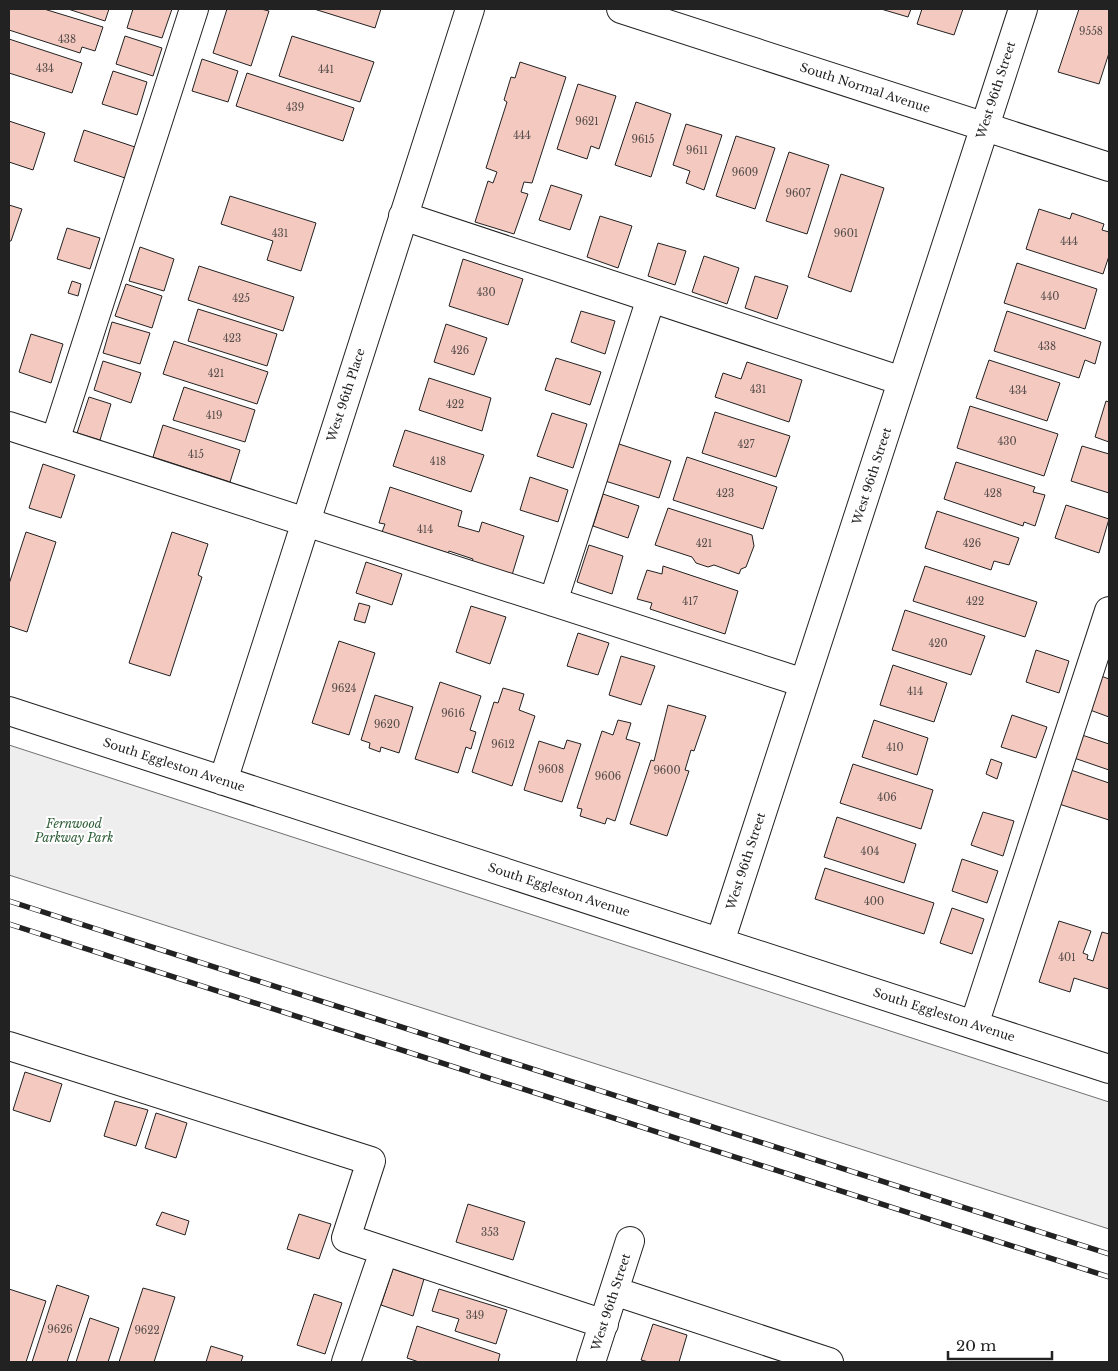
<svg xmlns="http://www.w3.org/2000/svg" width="1118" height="1371" viewBox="0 0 1118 1371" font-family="'Libre Baskerville',serif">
	<rect width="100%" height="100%" fill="#fff"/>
	<path fill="#eee" stroke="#6f6f6f" d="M9 745 1109 1102V1229L9 875Z"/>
	<path fill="#f3c9c0" stroke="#222" d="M9 9H44L103 27 95 51 82 47 80 53 9 30Z
		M68 9H109L105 21Z
		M133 9H172L162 38 127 28Z
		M227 9H261L269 11 251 66 213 53Z
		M314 9H381L375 28Z
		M881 9H911L908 17Z
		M922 9H963L954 35 917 24Z
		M1079 9H1109V53L1099 84 1058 72Z
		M125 36 162 48 153 76 116 64Z
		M292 36 374 62 360 102 279 76Z
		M9 39 82 63 72 93 9 73Z
		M202 59 238 71 228 102 192 91Z
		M520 62 566 77 532 183 524 182 521 192 528 194 514 234 475 222 488 181 493 183 497 172 486 168 507 102 504 100 511 77 515 78Z
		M113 71 147 82 137 115 102 104Z
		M247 73 354 108 343 141 236 106Z
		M578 84 616 96 599 149 591 146 587 159 557 149Z
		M636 102 671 114 651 177 615 165Z
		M9 121 45 133 33 170 9 162Z
		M686 124 722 135 704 190 686 183 690 171 673 165Z
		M84 130 135 147 125 178 74 161Z
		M736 136 775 148 755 209 716 196Z
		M789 152 829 165 807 234 766 221Z
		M841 174 884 188 851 292 808 277Z
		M551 185 582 195 570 230 539 220Z
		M230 196 316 223 301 271 267 260 273 241 221 224Z
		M9 205 22 209 11 241H9Z
		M1039 209 1070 219 1072 213 1104 224 1102 230 1109 232V256L1103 274 1026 249Z
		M600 216 632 226 618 268 587 257Z
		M67 228 100 238 90 269 57 259Z
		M658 243 686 251 675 285 648 276Z
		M140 247 174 259 164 291 129 281Z
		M704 256 739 268 727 304 692 292Z
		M463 259 523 279 508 325 449 306Z
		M1017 263 1097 289 1085 329 1004 303Z
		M199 266 294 297 283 331 188 300Z
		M755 276 788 286 777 319 745 308Z
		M72 281 81 284 78 296 68 293Z
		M126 284 162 296 152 328 115 316Z
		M198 309 277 334 267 366 188 341Z
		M581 311 615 321 605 354 571 342Z
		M1007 311 1101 342 1095 364 1085 360 1079 378 994 351Z
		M112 322 150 333 140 364 103 353Z
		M446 324 487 338 474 375 434 362Z
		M31 334 63 344 51 383 19 372Z
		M174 341 268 372 257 404 163 374Z
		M556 358 601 372 590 405 545 390Z
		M989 360 1060 383 1047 421 976 398Z
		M103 361 141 373 131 403 94 390Z
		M747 362 802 380 789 422 715 397 723 373 741 379Z
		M429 378 491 398 482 431 419 410Z
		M184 387 255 410 245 442 173 420Z
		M89 397 111 404 100 440 77 433Z
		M1106 401 1109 402V442L1095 437Z
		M970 406 1058 434 1044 476 957 448Z
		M715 412 790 436 776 477 702 453Z
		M552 413 587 424 573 468 537 456Z
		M163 425 240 450 230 482 153 457Z
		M405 430 484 455 471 492 393 466Z
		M613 442 671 461 659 498 602 480Z
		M1082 446 1109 454V493L1071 481Z
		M687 457 777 487 763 529 673 500Z
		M956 462 1035 487 1033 492 1045 495 1035 526 1024 522 1023 526 944 499Z
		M43 464 75 475 61 518 29 508Z
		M530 477 568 490 558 522 520 510Z
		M390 487 462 511 458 526 479 532 482 522 524 536 512 575 472 562 473 559 449 551 448 553 382 532 385 524 379 523Z
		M603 494 639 506 628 538 593 526Z
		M1066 505 1109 519 1099 553 1055 538Z
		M668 508 752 535 754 546 746 567 741 569 739 574 714 565 708 567 696 563 692 557 655 545Z
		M937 511 1019 538 1009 565 994 561 991 570 925 548Z
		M26 532 56 542 27 632 9 626V584Z
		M172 532 208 544 198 575 202 577 170 676 129 663Z
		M589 545 623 556 612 594 577 582Z
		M366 562 402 574 392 605 356 593Z
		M663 566 738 591 725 634 650 609 652 603 637 599 647 570 662 574Z
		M925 566 1037 602 1025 637 913 601Z
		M359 603 370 606 365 623 354 620Z
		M471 606 506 617 490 664 456 652Z
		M905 610 985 636 971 675 892 650Z
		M578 633 609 643 598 675 567 666Z
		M339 641 375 653 349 735 312 723Z
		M1036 650 1069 661 1059 693 1026 682Z
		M621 656 655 666 641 705 609 695Z
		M893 665 947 683 934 722 880 705Z
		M1101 676 1109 679V717L1090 710Z
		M440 682 481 696 470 730 476 732 471 749 466 747 458 773 415 759Z
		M503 688 524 694 519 710 535 716 512 786 472 772 494 702 498 703Z
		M375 695 413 707 399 753 381 747 380 752 369 748 370 743 361 740Z
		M668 705 706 716 694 751 691 750 685 770 689 771 667 836 630 824 651 760 654 761Z
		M1012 715 1047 727 1036 758 1001 747Z
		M618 720 631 723 626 739 640 743 615 821 607 818 605 824 580 816 582 809 577 808 602 731 613 735Z
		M874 720 928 738 917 775 862 757Z
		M1082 735 1109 744V770L1074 758Z
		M567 740 581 744 562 802 524 790 539 741 564 749Z
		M991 759 1002 763 997 779 986 774Z
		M853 764 933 790 921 829 840 803Z
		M1071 770 1109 783V820L1059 804Z
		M983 812 1014 821 1003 856 971 845Z
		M837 817 916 844 904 883 824 857Z
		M962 859 998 871 987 903 952 891Z
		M825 868 934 903 924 934 815 899Z
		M952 908 984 919 972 954 940 943Z
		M1059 921 1091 931 1083 953 1088 955 1087 959 1093 961 1102 932 1109 934V989L1074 978 1070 992 1039 982Z
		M25 1072 62 1084 50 1122 13 1110Z
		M115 1101 148 1110 136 1146 104 1136Z
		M156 1113 187 1123 176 1158 145 1148Z
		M468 1204 525 1222 513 1260 456 1242Z
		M162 1212 189 1221 185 1235 156 1225Z
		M299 1214 331 1224 319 1259 287 1249Z
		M393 1269 424 1279 413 1316 381 1305Z
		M57 1285 89 1296 67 1362H32Z
		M143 1288 175 1297 154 1362H119Z
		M9 1289 46 1301 26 1362H9Z
		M439 1289 507 1310 496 1344 455 1331 459 1319 432 1311Z
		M314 1294 342 1303 325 1354 297 1345Z
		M90 1318 119 1328 108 1362H76Z
		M653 1324 687 1335 679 1362H649L641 1360Z
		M417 1326 500 1354 498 1362H419L407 1358Z
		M211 1346 243 1356 241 1362H206Z"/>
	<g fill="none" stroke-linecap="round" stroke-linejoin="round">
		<defs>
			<path id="minor" d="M621 9 1109 167
				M403 216 902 381
				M9 426 804 683
				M55 441 194 9
				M553 602 651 298
				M9 711 1109 1069
				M223 781 470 9
				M720 942 1023 9
				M974 1025 1109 611
				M9 1046 371 1161 346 1238 604 1324
				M614 1291 829 1362
				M346 1362 384 1251
				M591 1362 630 1241"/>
		</defs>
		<use href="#minor" stroke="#222" stroke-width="30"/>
		<use href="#minor" stroke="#fff" stroke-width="28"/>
		<defs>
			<path id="rail" d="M9 901 1109 1254
				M9 924 1109 1277"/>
		</defs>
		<use href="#rail" stroke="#222" stroke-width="5.5"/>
		<use href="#rail" stroke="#fff" stroke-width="4" stroke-dasharray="11" stroke-linecap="butt"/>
	</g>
	<g text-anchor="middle" stroke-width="4" stroke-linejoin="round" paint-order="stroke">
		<g font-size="10" fill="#564c4a">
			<text x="1091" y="35">9558</text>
			<text x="67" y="43">438</text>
			<text x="45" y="72">434</text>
			<text x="326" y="73">441</text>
			<text x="295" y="111">439</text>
			<text x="587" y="125">9621</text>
			<text x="522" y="139">444</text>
			<text x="643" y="143">9615</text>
			<text x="697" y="154">9611</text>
			<text x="745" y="176">9609</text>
			<text x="798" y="197">9607</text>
			<text x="280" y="237">431</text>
			<text x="846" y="237">9601</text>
			<text x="1069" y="245">444</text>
			<text x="486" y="296">430</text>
			<text x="1050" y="300">440</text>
			<text x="241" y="302">425</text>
			<text x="232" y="342">423</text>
			<text x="1047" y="350">438</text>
			<text x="460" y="354">426</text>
			<text x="216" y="377">421</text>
			<text x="758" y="393">431</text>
			<text x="1018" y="394">434</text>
			<text x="455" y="408">422</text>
			<text x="214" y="419">419</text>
			<text x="1007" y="445">430</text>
			<text x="746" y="448">427</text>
			<text x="196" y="458">415</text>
			<text x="438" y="465">418</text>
			<text x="725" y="497">423</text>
			<text x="993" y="497">428</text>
			<text x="425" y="533">414</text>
			<text x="704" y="547">421</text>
			<text x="972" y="547">426</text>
			<text x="690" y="605">417</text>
			<text x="975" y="605">422</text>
			<text x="938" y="647">420</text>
			<text x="344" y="692">9624</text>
			<text x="915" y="695">414</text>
			<text x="453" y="717">9616</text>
			<text x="387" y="728">9620</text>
			<text x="503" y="748">9612</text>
			<text x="895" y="751">410</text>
			<text x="551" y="773">9608</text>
			<text x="667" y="774">9600</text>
			<text x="608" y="780">9606</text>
			<text x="887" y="801">406</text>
			<text x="870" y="855">404</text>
			<text x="874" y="905">400</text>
			<text x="1067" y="961">401</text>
			<text x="490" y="1236">353</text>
			<text x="475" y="1319">349</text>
			<text x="60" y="1333">9626</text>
			<text x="147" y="1334">9622</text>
		</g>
		<g font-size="12" fill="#222" stroke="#fff">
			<text transform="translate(865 88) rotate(18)" y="4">South Normal Avenue</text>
			<text transform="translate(996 90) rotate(-72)" y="4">West 96th Street</text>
			<text transform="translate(346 395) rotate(-72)" y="4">West 96th Place</text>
			<text transform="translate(872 476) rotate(-72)" y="4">West 96th Street</text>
			<text transform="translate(174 765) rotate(18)" y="4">South Eggleston Avenue</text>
			<text transform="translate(746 861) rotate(-72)" y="4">West 96th Street</text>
			<text transform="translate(559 890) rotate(18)" y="4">South Eggleston Avenue</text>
			<text transform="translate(944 1015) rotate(18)" y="4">South Eggleston Avenue</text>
			<text transform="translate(611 1302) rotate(-72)" y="4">West 96th Street</text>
		</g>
		<g font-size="12" font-style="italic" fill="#2f5e38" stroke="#fff">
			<text x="74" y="828">Fernwood<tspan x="74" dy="14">Parkway Park</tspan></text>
		</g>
	</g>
	<rect width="1118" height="1371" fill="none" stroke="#222222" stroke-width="20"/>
	<path d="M948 1351v8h104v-8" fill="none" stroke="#222222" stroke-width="2.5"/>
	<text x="956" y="1351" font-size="15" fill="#222222" stroke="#ffffff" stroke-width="4" paint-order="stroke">20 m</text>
</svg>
